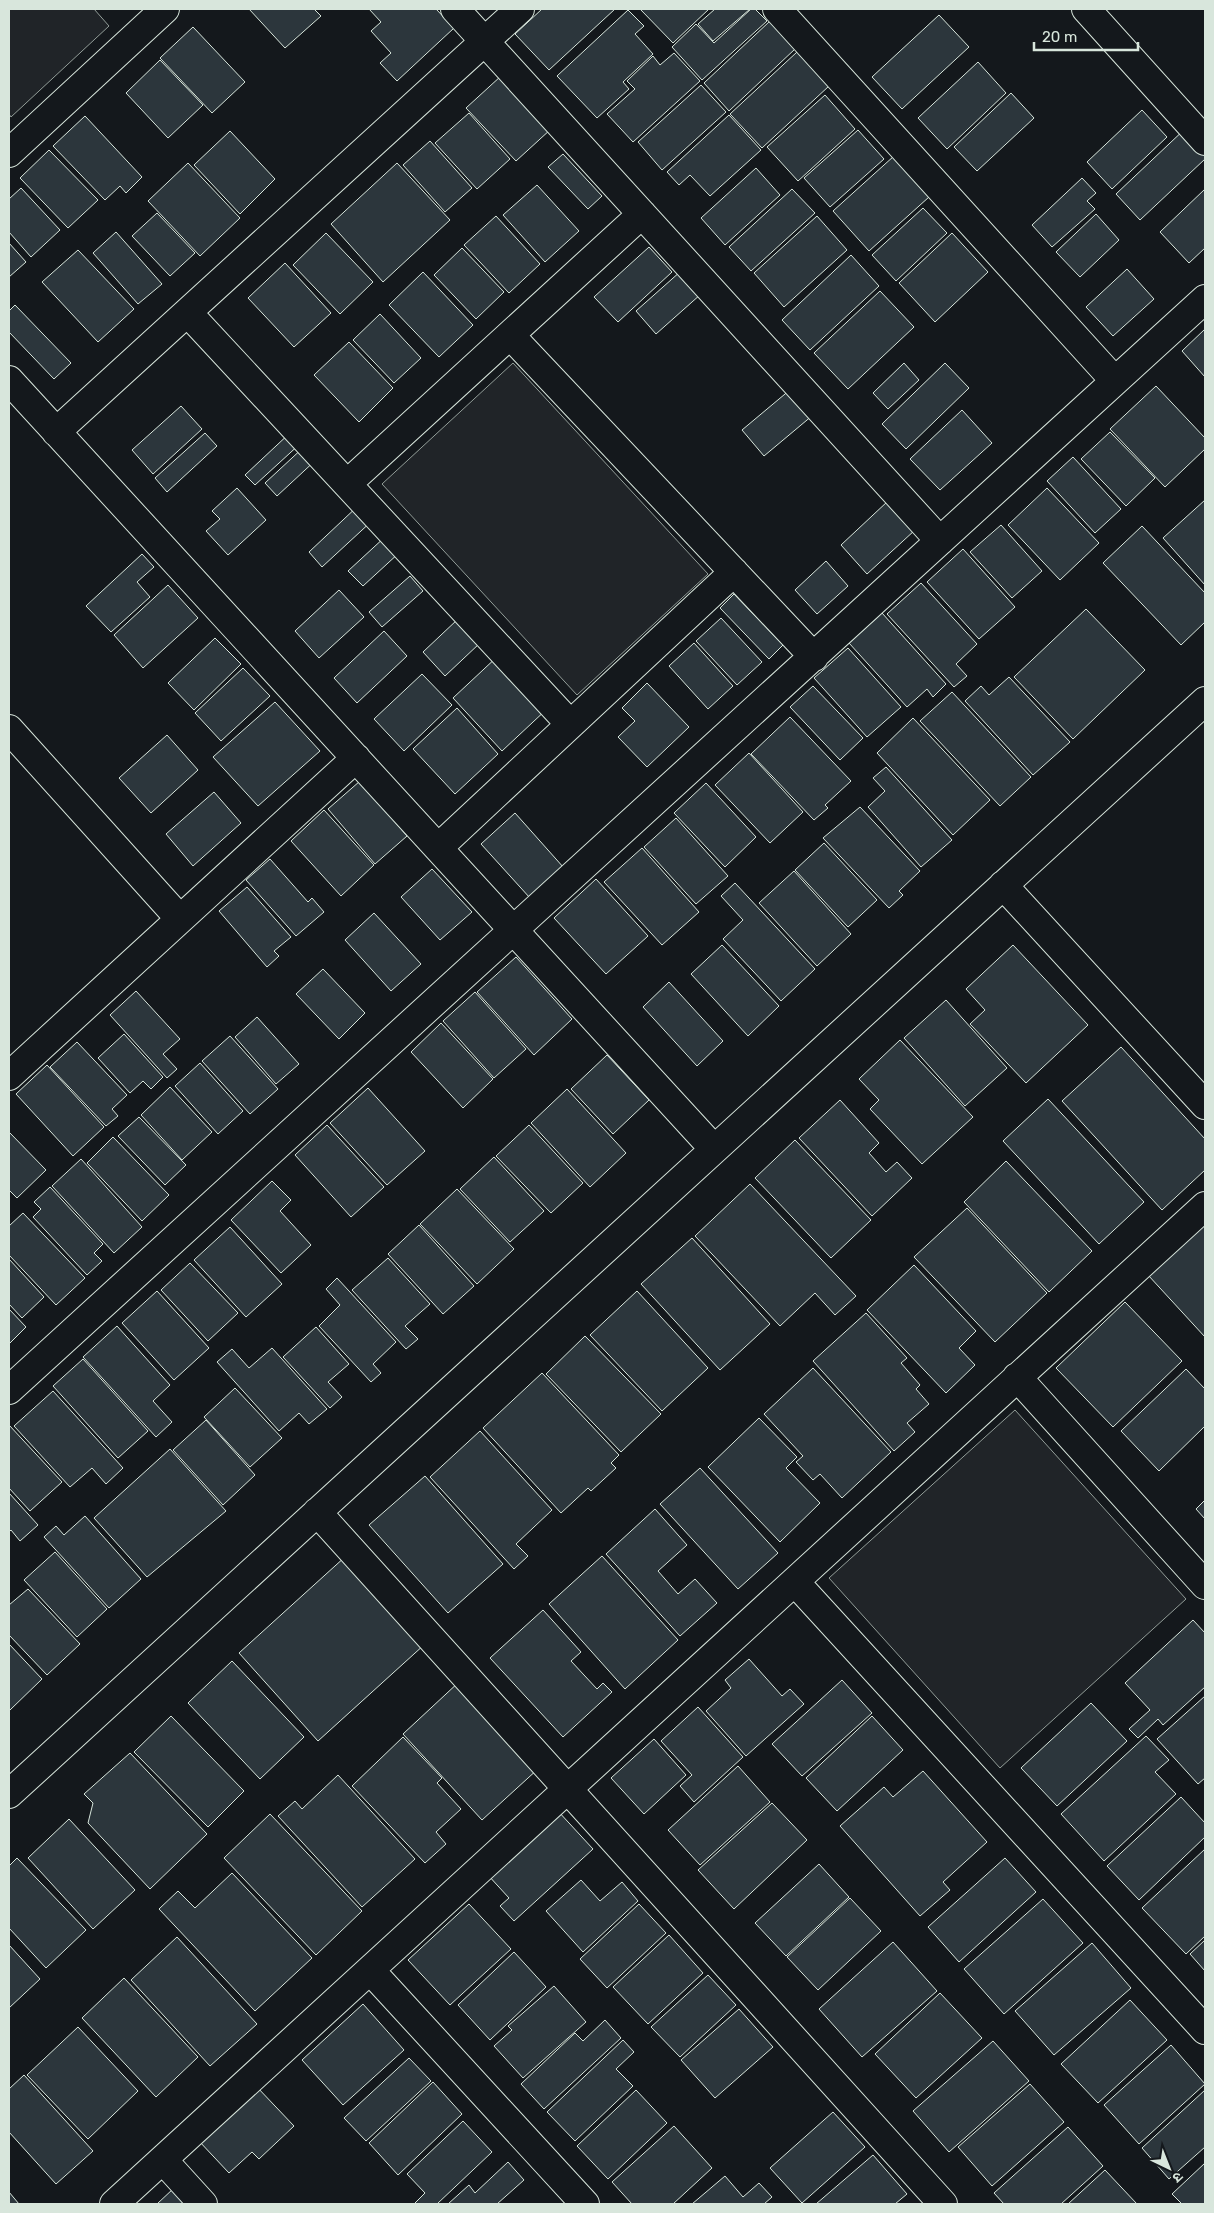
<svg xmlns="http://www.w3.org/2000/svg" width="1214" height="2213" viewBox="0 0 1214 2213" font-family="Rubik,'Noto Sans Devanagari',sans-serif">
	<rect width="100%" height="100%" fill="#14181c"/>
	<path fill="#202428" stroke="#939e99" d="M9 9H94L109 26 11 117 9 114Z
		M513 363 708 574 577 695 382 484Z
		M1015 1410 1186 1599 1000 1768 829 1578Z"/>
	<path fill="#2c363c" stroke="#d8e6dc" d="M249 9H314L321 16 285 48Z
		M369 9H436L454 28 397 81 380 63 391 53 371 31 381 22Z
		M542 9H615L549 70 515 34Z
		M640 9H709L673 43Z
		M715 9H750L713 41 698 24Z
		M751 9H755L767 21 702 80 672 47 696 24 714 43Z
		M628 10 644 26 635 34 653 54 623 82 629 89 597 118 557 76Z
		M939 15 969 47 902 109 872 77Z
		M770 21 795 49 729 111 704 83Z
		M193 27 245 82 212 113 160 58Z
		M797 52 829 86 762 148 730 114Z
		M674 53 700 81 633 142 607 114 635 89 627 81 653 56 660 65Z
		M160 60 203 105 168 138 126 93Z
		M978 62 1006 93 947 149 918 118Z
		M501 76 551 129 516 161 466 108Z
		M701 85 726 112 662 170 638 142Z
		M1011 93 1034 118 977 171 954 147Z
		M825 95 855 129 798 181 767 147Z
		M1142 110 1167 137 1112 189 1087 162Z
		M469 113 510 159 477 189 435 143Z
		M729 115 761 150 710 196 690 175 679 185 667 172Z
		M85 116 142 177 126 193 120 186 105 200 53 146Z
		M1187 127 1205 147V159L1140 220 1116 194Z
		M858 130 884 159 830 207 804 178Z
		M230 131 275 179 240 214 194 165Z
		M430 141 472 188 445 212 403 165Z
		M49 150 98 200 68 228 20 178Z
		M563 154 602 196 588 209 548 167Z
		M894 156 929 197 869 251 833 211Z
		M188 163 240 218 200 256 148 201Z
		M397 163 450 220 383 282 331 224Z
		M756 168 780 195 725 245 701 218Z
		M1082 178 1096 193 1087 201 1095 209 1052 247 1032 225Z
		M537 185 579 231 545 262 503 215Z
		M21 188 60 230 31 257 9 232V199Z
		M792 189 815 213 751 271 729 247Z
		M1205 189V248L1189 263 1160 232Z
		M923 208 947 233 896 281 872 255Z
		M157 213 195 253 170 276 132 236Z
		M1096 214 1119 240 1080 277 1056 252Z
		M496 216 540 264 509 293 464 245Z
		M817 216 847 250 784 307 754 273Z
		M116 232 162 284 138 304 93 253Z
		M326 233 373 282 340 314 293 265Z
		M952 233 988 272 935 322 899 283Z
		M9 243 26 262 9 277Z
		M649 247 672 272 618 322 594 297Z
		M462 248 504 292 476 319 434 275Z
		M78 250 134 309 98 342 42 282Z
		M851 255 879 286 810 350 782 320Z
		M285 263 331 313 294 347 248 298Z
		M1127 269 1154 299 1113 336 1086 307Z
		M681 271 701 294 656 334 636 311Z
		M423 272 473 325 439 357 389 305Z
		M880 291 914 327 848 389 814 353Z
		M15 305 71 363 54 379 9 332V311Z
		M380 314 421 358 394 383 353 340Z
		M1205 329V377L1182 351Z
		M349 342 393 388 359 422 314 375Z
		M904 363 919 380 888 409 873 393Z
		M945 363 969 388 906 449 882 424Z
		M1156 386 1205 438V449L1165 487 1110 429Z
		M791 389 813 415 764 456 742 430Z
		M181 406 202 429 153 474 132 450Z
		M962 410 992 443 940 490 910 459Z
		M292 431 302 442 255 485 245 475Z
		M1110 432 1155 478 1126 506 1081 459Z
		M205 433 217 446 167 492 155 478Z
		M306 445 318 458 277 496 265 483Z
		M1073 457 1121 509 1095 533 1047 481Z
		M237 488 266 520 228 555 206 531 220 519 212 511Z
		M1047 488 1099 543 1060 580 1008 525Z
		M1205 500V585L1163 538Z
		M888 501 915 530 867 574 841 545Z
		M360 504 374 519 322 567 309 552Z
		M1001 525 1042 571 1012 598 970 552Z
		M1142 526 1205 593V622L1181 645 1103 563Z
		M386 536 400 552 363 586 348 571Z
		M963 549 1015 607 979 639 927 582Z
		M142 554 154 567 137 582 150 597 111 632 86 606Z
		M826 561 848 586 817 614 795 590Z
		M410 576 423 591 382 627 369 612Z
		M921 583 977 644 956 664 967 676 954 687 887 614Z
		M168 585 198 618 143 668 114 635Z
		M339 590 364 617 319 658 295 631Z
		M734 594 783 645 769 659 720 608Z
		M1086 609 1145 670 1073 739 1014 677Z
		M882 613 946 684 933 697 927 689 907 707 849 643Z
		M721 618 762 662 737 685 696 641Z
		M458 619 480 643 445 676 423 652Z
		M384 631 407 656 357 703 334 678Z
		M215 638 241 664 194 710 168 683Z
		M694 643 733 686 708 709 669 666Z
		M848 648 901 707 867 737 814 678Z
		M499 655 548 708 502 751 453 698Z
		M243 668 270 696 221 741 195 713Z
		M422 674 452 705 404 751 374 719Z
		M1009 677 1070 742 1033 775 965 701 981 686 989 695Z
		M647 683 689 727 647 767 618 737 635 721 622 708Z
		M813 686 863 738 840 760 790 707Z
		M952 692 1031 777 1000 806 920 721Z
		M275 702 320 751 258 806 213 757Z
		M457 708 498 754 455 794 413 749Z
		M790 717 851 781 825 805 828 808 814 820 751 754Z
		M913 718 990 800 953 835 877 753Z
		M167 735 198 770 151 813 119 778Z
		M749 753 803 812 770 843 715 785Z
		M886 767 952 840 921 867 868 807 885 791 873 778Z
		M360 781 407 836 375 864 328 809Z
		M706 783 756 837 725 867 674 813Z
		M214 792 241 823 193 866 166 834Z
		M860 807 920 871 899 891 903 895 889 908 823 838Z
		M324 810 374 865 341 896 291 841Z
		M515 813 564 868 530 898 481 844Z
		M676 818 728 876 696 904 644 847Z
		M824 843 877 900 848 927 795 870Z
		M642 848 699 912 662 945 604 882Z
		M270 859 308 902 312 898 324 912 296 936 246 880Z
		M432 869 472 912 440 940 401 897Z
		M794 871 851 934 817 966 759 903Z
		M596 879 648 936 606 974 554 918Z
		M735 883 815 969 781 1001 723 939 743 920 721 896Z
		M247 887 291 937 274 951 279 956 267 967 219 911Z
		M374 913 421 964 391 991 345 940Z
		M722 945 779 1006 748 1036 691 974Z
		M1013 945 1088 1025 1026 1083 970 1024 985 1010 966 989Z
		M516 957 572 1019 534 1055 477 992Z
		M323 969 365 1013 339 1039 296 994Z
		M669 982 723 1041 697 1066 643 1007Z
		M136 991 180 1039 163 1054 177 1069 167 1078 110 1015Z
		M475 992 526 1049 494 1078 443 1021Z
		M946 1000 1007 1068 965 1106 904 1038Z
		M257 1017 299 1064 276 1084 235 1037Z
		M441 1023 493 1079 463 1108 411 1052Z
		M124 1034 163 1077 151 1089 143 1081 130 1093 98 1058Z
		M230 1036 278 1089 250 1114 202 1061Z
		M900 1040 973 1117 922 1164 870 1109 879 1100 859 1079Z
		M77 1042 127 1095 112 1109 118 1116 106 1126 50 1067Z
		M1121 1047 1205 1139V1170L1162 1210 1062 1101Z
		M607 1055 649 1100 613 1134 571 1089Z
		M200 1063 243 1111 218 1134 175 1086Z
		M47 1065 104 1127 73 1156 16 1094Z
		M170 1087 212 1132 182 1160 141 1115Z
		M368 1088 425 1151 387 1185 330 1123Z
		M567 1089 626 1153 590 1187 531 1123Z
		M1048 1099 1144 1202 1099 1244 1003 1141Z
		M840 1100 879 1143 869 1153 886 1172 897 1162 912 1178 872 1216 799 1138Z
		M139 1117 186 1165 165 1185 118 1136Z
		M327 1125 384 1187 351 1217 295 1155Z
		M529 1125 583 1183 551 1213 496 1156Z
		M9 1132 46 1170 17 1198 9 1190Z
		M113 1137 169 1195 142 1221 87 1163Z
		M795 1140 871 1220 831 1258 755 1178Z
		M494 1157 544 1211 510 1242 460 1189Z
		M81 1159 142 1227 114 1253 52 1186Z
		M1006 1161 1092 1251 1049 1292 964 1202Z
		M272 1181 291 1200 280 1211 311 1245 281 1273 231 1220Z
		M750 1184 856 1296 835 1315 815 1293 780 1326 695 1236Z
		M50 1187 103 1244 94 1253 102 1261 87 1275 33 1217 41 1209 34 1202Z
		M457 1189 514 1249 477 1284 420 1224Z
		M967 1208 1047 1293 995 1342 914 1257Z
		M23 1213 85 1278 56 1305 9 1255V1226Z
		M1205 1222V1337L1148 1275Z
		M419 1225 474 1286 443 1314 388 1254Z
		M230 1227 282 1284 246 1317 194 1260Z
		M692 1238 770 1324 720 1370 641 1284Z
		M388 1258 430 1304 405 1326 418 1339 406 1349 352 1290Z
		M9 1259 44 1297 22 1318 9 1304Z
		M190 1263 238 1313 208 1341 161 1290Z
		M914 1265 976 1331 959 1348 975 1365 946 1393 867 1310Z
		M337 1278 396 1342 373 1364 381 1373 371 1382 319 1326 340 1305 326 1289Z
		M157 1291 209 1348 174 1380 122 1323Z
		M637 1291 708 1368 662 1411 590 1335Z
		M1125 1302 1182 1361 1113 1427 1056 1368Z
		M9 1309 26 1327 9 1344Z
		M866 1313 907 1358 901 1363 920 1385 916 1389 929 1404 907 1423 915 1432 894 1451 813 1361Z
		M117 1326 170 1385 153 1401 172 1422 156 1437 83 1357Z
		M316 1327 349 1364 328 1382 342 1397 330 1408 283 1357Z
		M585 1336 661 1414 621 1452 546 1374Z
		M272 1348 327 1409 309 1424 299 1413 279 1431 217 1362 232 1349 249 1368Z
		M83 1359 148 1431 118 1458 53 1386Z
		M813 1368 891 1452 842 1498 820 1474 813 1480 796 1462 803 1456 764 1414Z
		M1186 1369 1205 1389V1426L1159 1471 1121 1431Z
		M542 1373 619 1455 611 1463 616 1468 591 1491 588 1488 561 1513 483 1428Z
		M235 1388 282 1438 250 1467 204 1417Z
		M53 1391 123 1468 106 1484 92 1468 70 1487 14 1426Z
		M759 1418 797 1457 786 1468 820 1503 780 1542 708 1467Z
		M206 1420 255 1475 223 1505 173 1450Z
		M9 1425 62 1482 30 1511 9 1488Z
		M480 1431 552 1510 516 1544 528 1556 514 1569 430 1477Z
		M170 1449 226 1511 147 1577 94 1518Z
		M700 1468 778 1553 738 1589 660 1504Z
		M425 1476 503 1564 448 1613 369 1525Z
		M9 1493 38 1525 20 1541 11 1530 9 1532Z
		M1205 1500V1519L1196 1509Z
		M655 1509 687 1545 658 1571 678 1594 695 1579 717 1603 680 1636 606 1554Z
		M85 1516 141 1579 109 1608 44 1537 56 1526 64 1535Z
		M55 1552 107 1609 77 1637 24 1580Z
		M346 1556 425 1644 318 1741 239 1653Z
		M602 1556 678 1640 625 1689 549 1604Z
		M28 1589 80 1644 47 1675 9 1635V1605Z
		M543 1610 581 1652 571 1661 597 1689 603 1683 612 1692 563 1737 490 1658Z
		M1193 1620 1205 1633V1687L1163 1725 1158 1719 1138 1738 1129 1729 1150 1710 1125 1683Z
		M9 1644 42 1679 10 1710 9 1708Z
		M749 1659 782 1696 790 1689 804 1704 746 1756 706 1711 731 1688 725 1680Z
		M232 1661 304 1737 260 1779 188 1703Z
		M842 1680 872 1713 802 1776 772 1744Z
		M460 1681 539 1768 482 1820 403 1734Z
		M1205 1696V1778L1198 1784 1157 1739Z
		M1091 1703 1127 1741 1057 1806 1021 1768Z
		M698 1707 743 1757 694 1802 680 1786 692 1775 661 1741Z
		M171 1716 244 1791 208 1827 134 1752Z
		M872 1716 903 1750 837 1811 806 1778Z
		M1146 1736 1169 1760 1155 1772 1176 1794 1104 1861 1061 1814Z
		M403 1737 442 1778 437 1783 461 1809 436 1832 446 1844 425 1863 352 1786Z
		M654 1739 686 1775 644 1814 611 1778Z
		M130 1753 207 1834 150 1889 88 1823 93 1803 84 1794Z
		M738 1766 770 1802 700 1865 668 1830Z
		M923 1771 987 1842 943 1882 950 1890 920 1916 840 1826 884 1787 893 1797Z
		M338 1775 415 1859 362 1907 278 1816 295 1801 302 1809Z
		M1181 1797 1205 1823V1837L1139 1900 1107 1866Z
		M772 1803 807 1840 734 1909 698 1870Z
		M557 1810 593 1849 514 1921 500 1906 509 1898 487 1874Z
		M270 1814 362 1911 316 1955 224 1858Z
		M69 1819 135 1890 93 1929 28 1858Z
		M1205 1849V1936L1186 1954 1142 1908Z
		M17 1858 86 1930 46 1968 9 1928V1866Z
		M1005 1858 1036 1892 959 1962 928 1927Z
		M819 1864 849 1897 786 1956 755 1923Z
		M232 1873 312 1958 255 2011 159 1909 178 1891 195 1908Z
		M581 1880 600 1901 622 1882 638 1901 583 1952 546 1911Z
		M850 1898 881 1931 818 1990 787 1957Z
		M1043 1899 1083 1943 1004 2014 964 1969Z
		M469 1904 511 1949 450 2005 408 1960Z
		M639 1904 666 1933 607 1988 580 1959Z
		M669 1935 703 1973 648 2024 613 1987Z
		M177 1937 257 2024 210 2066 131 1980Z
		M1205 1940V1971L1190 1954Z
		M893 1942 937 1991 862 2057 819 2009Z
		M1092 1943 1131 1988 1054 2055 1015 2011Z
		M9 1945 40 1979 9 2008Z
		M514 1952 546 1987 490 2040 458 2005Z
		M708 1975 736 2005 680 2057 651 2027Z
		M124 1978 198 2057 156 2097 82 2018Z
		M554 1986 586 2022 523 2078 494 2046 512 2030 508 2026Z
		M940 1993 982 2038 916 2098 875 2054Z
		M1130 2000 1167 2040 1098 2103 1061 2064Z
		M363 2004 404 2050 343 2105 302 2060Z
		M739 2009 773 2047 715 2098 681 2060Z
		M605 2020 621 2038 544 2109 521 2084 575 2033 583 2041Z
		M78 2027 138 2091 88 2139 27 2075Z
		M623 2040 634 2052 616 2069 633 2086 575 2141 547 2112Z
		M993 2041 1029 2081 949 2152 913 2111Z
		M1171 2045 1205 2084 1139 2144 1104 2105Z
		M409 2058 431 2081 366 2141 344 2118Z
		M24 2075 93 2151 56 2184 9 2132V2089Z
		M433 2082 462 2114 398 2175 369 2143Z
		M1030 2084 1064 2122 992 2186 958 2147Z
		M256 2086 294 2126 259 2159 252 2152 229 2173 198 2140Z
		M636 2090 667 2123 608 2179 577 2146Z
		M1205 2090V2147L1169 2179 1142 2148Z
		M833 2112 865 2147 802 2203 770 2168Z
		M463 2121 492 2152 437 2204H414L425 2193 407 2174Z
		M674 2126 712 2168 673 2204H632L612 2182Z
		M1068 2127 1103 2166 1061 2204H1004L994 2193Z
		M873 2155 907 2194 895 2204H816Z
		M508 2162 524 2180 497 2204H448L469 2185 475 2193Z
		M1205 2163V2204H1182L1172 2194Z
		M1105 2170 1137 2204H1068Z
		M725 2176 743 2197 759 2183 772 2197 764 2204H692Z
		M174 2188 190 2204H157Z
		M9 2192 19 2204H9Z"/>
	<g fill="none" stroke-linecap="round" stroke-linejoin="round">
		<defs>
			<path id="street" d="M455 9 940 541
				M777 9 1115 381
				M1086 9 1205 141
				M9 153 165 9
				M188 313 570 724
				M510 335 814 657
				M9 380 714 1149
				M56 432 520 9
				M347 484 642 214
				M9 729 180 919
				M438 848 734 572
				M1003 885 1205 1105
				M9 1076 356 758
				M1017 1377 1205 1585
				M9 1390 1205 299
				M317 1512 943 2204
				M795 1582 1205 2030
				M9 1794 1205 701
				M370 1970 585 2204
				M163 2160 203 2204
				M114 2204 1205 1206"/>
		</defs>
		<use href="#street" stroke="#d8e6dc" stroke-width="30"/>
		<use href="#street" stroke="#14181c" stroke-width="28"/>
	</g>
	<rect width="1214" height="2213" fill="none" stroke="#d8e6dc" stroke-width="20"/>
	<g transform="translate(1169 2168) rotate(137)" stroke="#14181c" stroke-width="4" paint-order="stroke">
	<path d="M0-4L9 19L0 12L-9 19Z" fill="#d8e6dc"/>
	<text y="-8" font-size="14" font-weight="bold" text-anchor="middle" fill="#d8e6dc">उ</text>
	</g>
	<path d="M1034 42v8h104v-8" fill="none" stroke="#d8e6dc" stroke-width="2.5"/>
	<text x="1042" y="42" font-size="15" fill="#d8e6dc" stroke="#14181c" stroke-width="4" paint-order="stroke">20 m</text>
</svg>
